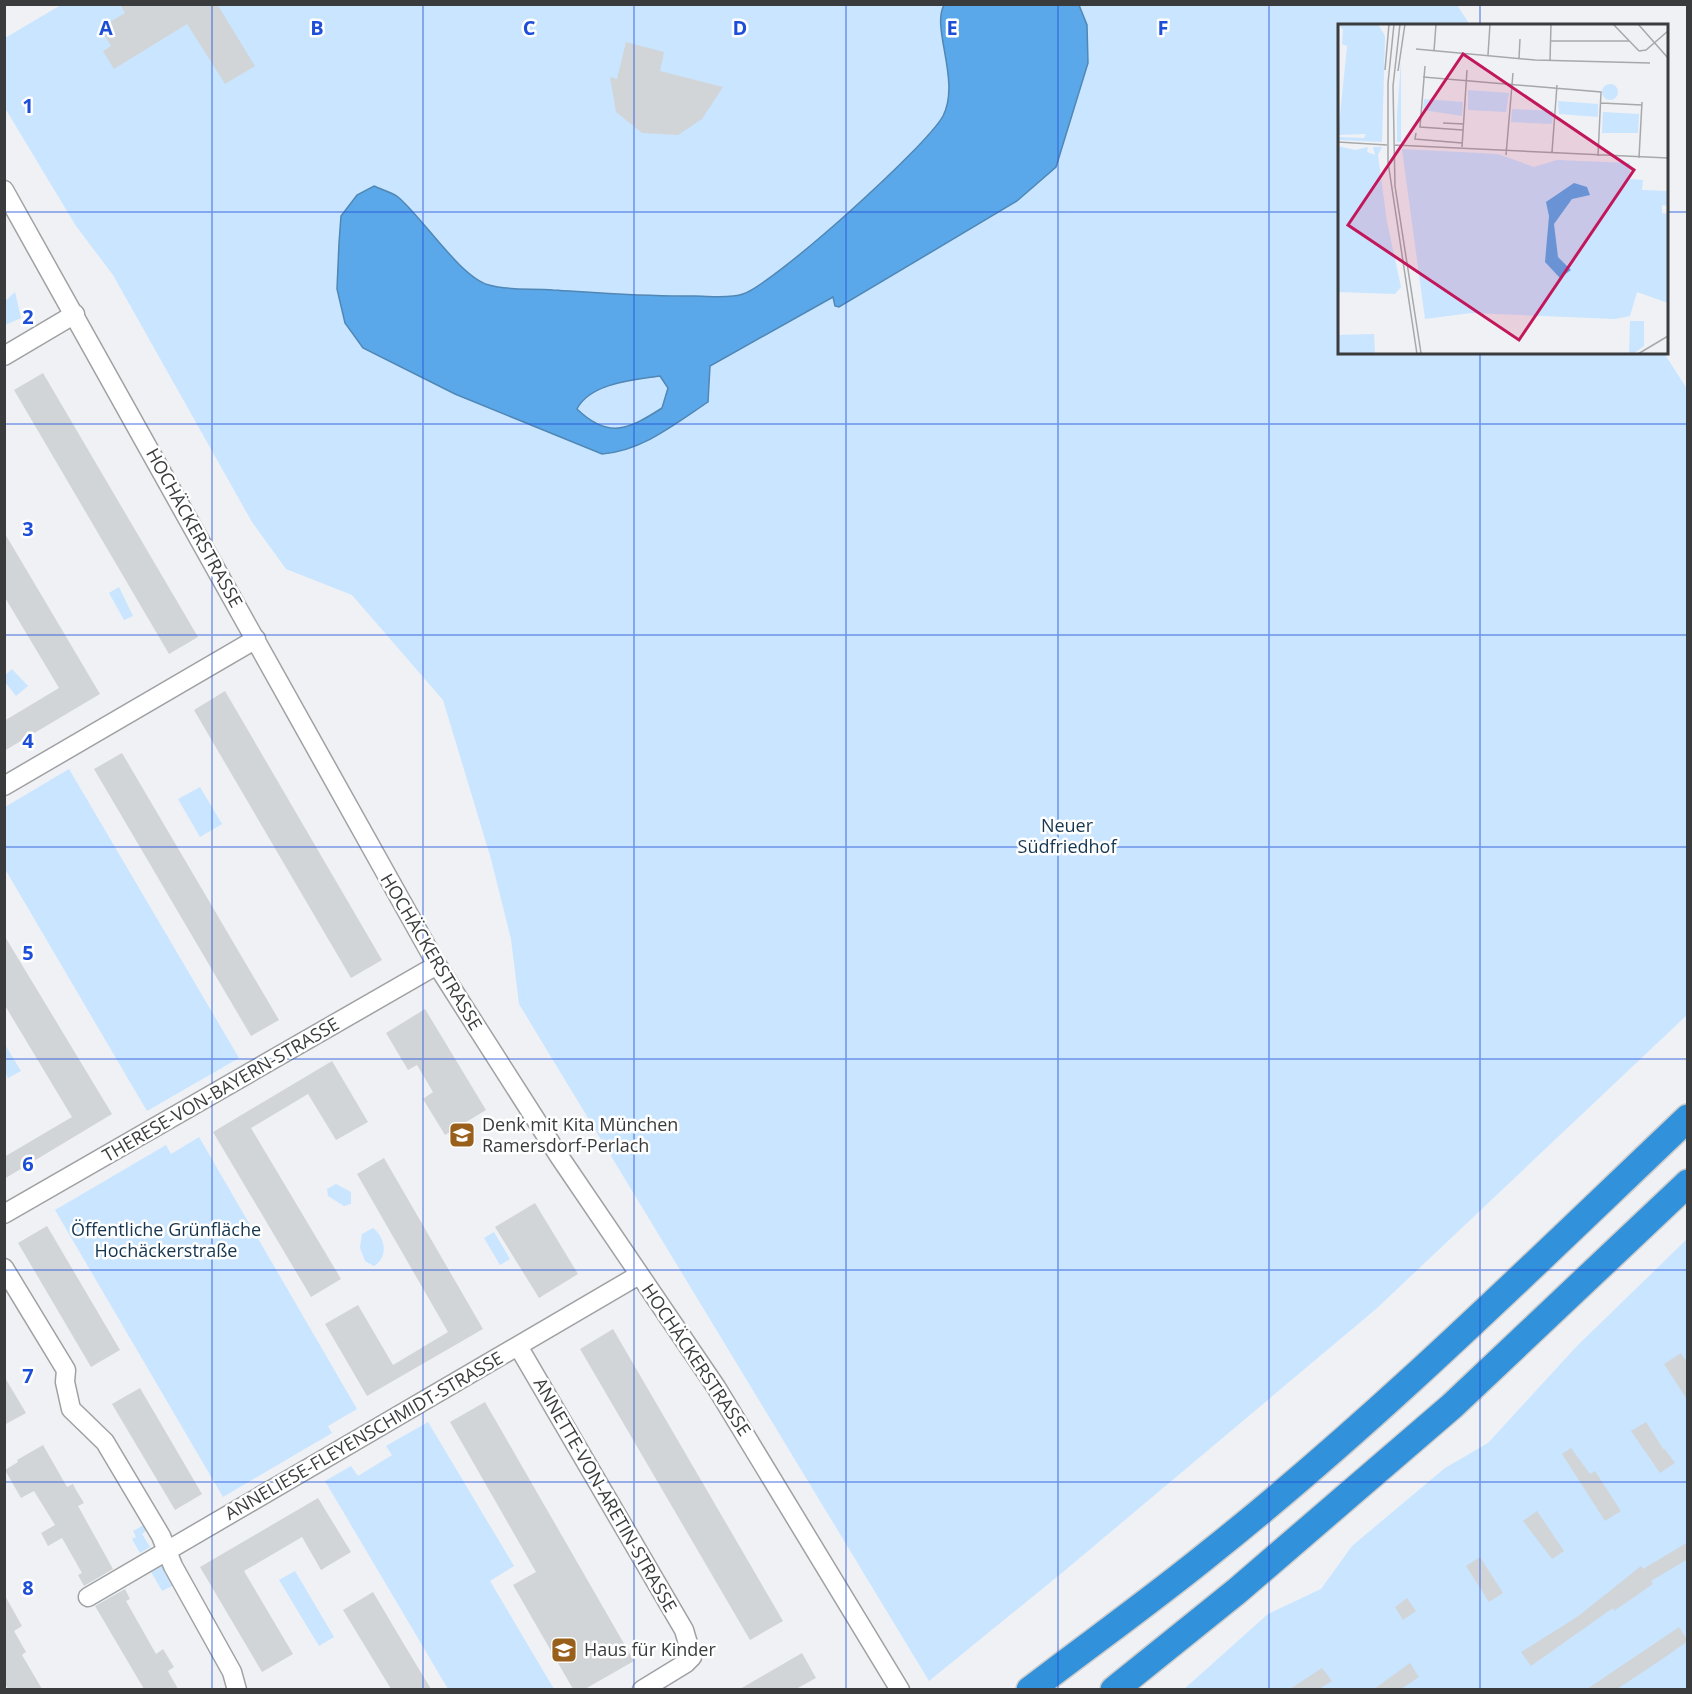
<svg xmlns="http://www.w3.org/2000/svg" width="1692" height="1694" viewBox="0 0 1692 1694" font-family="'Open Sans',sans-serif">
	<rect width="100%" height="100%" fill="#eff1f4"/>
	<path fill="#c9e5ff" d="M61 5H1457L1470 25 1340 26V352L1664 353 1687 389V1015L1376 1309 1063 1572 929 1681 519 1004 511 939 491 859 443 700 352 595 286 569 252 522 113 275 76 226 5 108V38Z
		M15 292 21 318 5 325V301Z
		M119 587 133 616 124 620 109 593Z
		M12 669 28 686 16 696 5 682V675Z
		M69 769 239 1058 147 1111 5 869V807Z
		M200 787 222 824 200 837 178 799Z
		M4 1043 21 1071 8 1078 5 1072Z
		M199 1137 357 1409 328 1426 332 1433 223 1497 55 1210 166 1145 171 1154Z
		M336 1184 351 1192V1204L344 1206 328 1196 327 1189Z
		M373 1228C385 1237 389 1257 374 1266L365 1261 360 1248 362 1234Z
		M494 1232 510 1259 500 1265 484 1238Z
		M1687 1239V1689L1183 1690 1268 1614 1321 1589 1352 1546 1445 1468 1488 1443 1576 1347Z
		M428 1422 514 1566 490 1581 554 1689H448L325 1481 351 1466 358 1476 392 1455 386 1446Z
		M144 1525 147 1530 142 1534 150 1547 140 1553 132 1539 136 1537 133 1531Z
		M161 1563 174 1585 162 1591 150 1570Z
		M295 1571 334 1637 319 1646 279 1580Z"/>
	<path fill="#5aa8e9" stroke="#5087b5" stroke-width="1.5" fill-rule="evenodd" d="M944 5H1079L1087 25 1088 63 1056 167 1017 201 839 307 835 306 833 297 710 366 708 402C675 424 642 451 602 454L455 394 363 348 345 323 337 289 339 243 341 216 357 195 374 186C382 190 392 192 398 197 423 218 461 278 489 285 508 291 533 288 553 290 600 293 646 297 694 296 709 296 729 299 743 294 775 283 926 147 943 116 961 81 931 28 944 5ZM660 376 668 388 662 408C628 430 608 439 577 409 590 383 634 380 660 376Z"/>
	<path fill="#d2d5d7" d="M120 4H217L255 66 225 84 187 24 114 69 103 51 111 46 100 28 125 13Z
		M626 42 664 52 660 71 723 87 702 119 678 135 642 133 616 112 610 77 617 79Z
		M43 373 198 637 169 654 14 390Z
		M4 532 100 694 4 751V721L59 688 4 596Z
		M225 691 382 960 351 978 194 710Z
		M122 753 279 1020 251 1036 94 769Z
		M4 935 112 1114 4 1179V1157L72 1117 4 1004Z
		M425 1009 486 1110 445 1135 423 1099 433 1092 417 1065 408 1070 386 1033Z
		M332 1061 368 1122 336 1140 308 1094 251 1128 341 1279 311 1297 213 1132Z
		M384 1158 483 1329 367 1396 325 1324 358 1305 393 1365 448 1332 357 1174Z
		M535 1203 578 1274 539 1298 495 1227Z
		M47 1226 120 1350 91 1367 18 1243Z
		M613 1329 783 1621 750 1640 580 1349Z
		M1681 1353 1688 1364V1401L1664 1364Z
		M4 1376 26 1413 4 1425Z
		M140 1388 202 1494 175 1510 112 1404Z
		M485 1402 634 1661 585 1689H573L513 1585 536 1572 450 1422Z
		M1646 1422 1664 1450 1665 1449 1675 1463 1660 1473 1631 1431Z
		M43 1445 67 1487 73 1484 76 1490 84 1503 78 1506 113 1569 84 1586 78 1575 82 1573 62 1538 48 1546 41 1533 55 1525 34 1491 21 1498 5 1470 18 1462 17 1460Z
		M1571 1448 1590 1474 1595 1471 1621 1511 1605 1521 1562 1454Z
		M318 1498 351 1552 321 1570 302 1537 244 1571 293 1654 262 1672 200 1567Z
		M1537 1511 1564 1551 1552 1559 1523 1521Z
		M1688 1542V1559L1651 1581 1653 1584 1614 1611 1613 1608 1531 1666 1521 1652 1577 1617 1641 1566 1643 1569Z
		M1480 1557 1503 1593 1489 1602 1466 1566Z
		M125 1589 130 1599 126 1601 156 1654 163 1649 174 1667 168 1671 178 1689H144L95 1606Z
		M373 1592 405 1646 431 1689H391L343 1610Z
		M4 1594 22 1626 14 1631 26 1652 22 1655 42 1689H8L4 1682Z
		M1407 1598 1416 1611 1403 1620 1395 1607Z
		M1679 1627 1688 1641 1658 1662 1617 1689H1587Z
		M802 1653 816 1678 796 1689H740Z
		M1410 1663 1419 1677 1401 1689H1374Z
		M1322 1668 1332 1681 1319 1689H1290Z"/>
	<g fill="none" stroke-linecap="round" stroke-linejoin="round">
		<defs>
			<path id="minor" d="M4 190 437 965 559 1156 716 1387 900 1690
				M4 356 75 314
				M4 786 256 639
				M4 1214 437 965
				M4 1268 66 1370 65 1382 71 1409 105 1442 161 1536 173 1566 232 1672 237 1690
				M518 1346 684 1630 692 1657 686 1663 642 1690
				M88 1597 639 1275"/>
			<path id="highway" d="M1030 1690C1090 1644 1152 1600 1211 1552 1379 1418 1532 1266 1688 1118
				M1114 1690 1237 1591 1452 1406 1688 1183"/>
		</defs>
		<use href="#minor" stroke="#9fa1a3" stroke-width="21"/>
		<use href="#highway" stroke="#ccc" stroke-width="30"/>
		<use href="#minor" stroke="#fff" stroke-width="18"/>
		<use href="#highway" stroke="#3191da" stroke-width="27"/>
	</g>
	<path fill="none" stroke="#1d4ed8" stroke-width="1.5" stroke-opacity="0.55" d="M212 4V1690M423 4V1690M634 4V1690M846 4V1690M1058 4V1690M1269 4V1690M1480 4V26M4 212H1340M1666 212H1688M1480 352V1690M4 424H1688M4 635H1688M4 847H1688M4 1059H1688M4 1270H1688M4 1482H1688"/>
	<defs>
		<symbol id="school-square" viewBox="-11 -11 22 22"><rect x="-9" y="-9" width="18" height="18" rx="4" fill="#99601c" stroke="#fff"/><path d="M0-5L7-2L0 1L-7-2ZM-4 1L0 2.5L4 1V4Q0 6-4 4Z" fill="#fff"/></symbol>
	</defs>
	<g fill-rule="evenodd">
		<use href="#school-square" x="447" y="1120" width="30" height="30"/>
		<use href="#school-square" x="549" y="1635" width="30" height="30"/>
	</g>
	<g text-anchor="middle" stroke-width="5" stroke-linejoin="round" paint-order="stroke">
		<g font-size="18" fill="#3a3b3c" stroke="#fff">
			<text transform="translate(194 528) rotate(61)" y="6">HOCHÄCKERSTRASSE</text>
			<text transform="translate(431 952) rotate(59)" y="6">HOCHÄCKERSTRASSE</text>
			<text transform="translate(221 1090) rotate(-30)" y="6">THERESE-VON-BAYERN-STRASSE</text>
			<text transform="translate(696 1360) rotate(56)" y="6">HOCHÄCKERSTRASSE</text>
			<text transform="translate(364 1436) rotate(-30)" y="6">ANNELIESE-FLEYENSCHMIDT-STRASSE</text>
			<text transform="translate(605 1495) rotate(60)" y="6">ANNETTE-VON-ARETIN-STRASSE</text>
		</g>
		<g font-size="18" fill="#153651" stroke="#fff">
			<text x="1067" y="832">Neuer<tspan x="1067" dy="21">Südfriedhof</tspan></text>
			<text x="166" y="1236">Öffentliche Grünfläche<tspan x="166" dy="21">Hochäckerstraße</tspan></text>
		</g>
		<g font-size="18" fill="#3a3b3c" stroke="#fff" text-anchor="start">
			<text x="482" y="1131">Denk mit Kita München<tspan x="482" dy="21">Ramersdorf-Perlach</tspan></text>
			<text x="584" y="1656">Haus für Kinder</text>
		</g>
	</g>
	<g transform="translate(1338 24)">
		<rect width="330" height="330" fill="#eff1f4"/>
		<path d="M0 0H40L47 12 44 118 0 116 1 113 26 114 28 110 0 111 9 22 4 20 5 6ZM63 38V118H59V91ZM264 68a8 8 0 1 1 16 0a8 8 0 1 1-16 0ZM130 66 171 69 168 88 130 86ZM86 75 125 78 124 92 85 86ZM220 77 260 80V93L221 90ZM174 85 215 87 214 100 173 98ZM265 88 301 90 300 109H264ZM0 122 17 126 30 123 29 128 37 131 35 123H44L40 131 49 198 63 263 57 270 0 268ZM64 125 160 130 196 143 219 136 292 139V155L305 156 304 166 330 167V182L324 181V189L330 190V279L299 268 292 292 277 295 133 289 87 295ZM292 297H306V322L295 330H291ZM36 310 37 330H0V311Z" fill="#c9e5ff"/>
		<path d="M236 159 249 163 252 171 234 175 216 200 220 233 233 246 222 254 207 238 211 192 208 178Z" fill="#5aa8e9"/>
		<path fill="none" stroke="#a7a8aa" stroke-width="1.5" d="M56 0 50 59V138L79 330M62 0 55 62 57 162 83 329M275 0 301 27M300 0 330 34M213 17H291M78 25 197 36 312 39M96 27 98 0M301 27 308 26 330 7M150 31 152 0M181 34 182 15M212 37 213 0M87 42 82 103 125 106M47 46 51 0M60 47 67 0M85 53 263 68 260 132M263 79 304 81M105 99 126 100M78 109 77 115 124 119M0 118 49 121M56 121 330 134M124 123 129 46M214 128 219 61M168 131 175 49M301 134 304 78M300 330 330 312"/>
		<path fill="#c2185b" fill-opacity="0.15" stroke="#c2185b" stroke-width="3" d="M125 30 296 146 181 316 10 201Z"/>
		<rect width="330" height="330" fill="none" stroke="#3a3b3c" stroke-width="3"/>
	</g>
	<g font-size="20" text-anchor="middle" font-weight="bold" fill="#1d4ed8" stroke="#fff" stroke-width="5" stroke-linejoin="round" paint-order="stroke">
		<text x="106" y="35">A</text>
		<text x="317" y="35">B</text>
		<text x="529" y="35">C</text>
		<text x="740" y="35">D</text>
		<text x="952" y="35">E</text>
		<text x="1163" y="35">F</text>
		<text x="28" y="113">1</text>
		<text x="28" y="324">2</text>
		<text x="28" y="536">3</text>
		<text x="28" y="748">4</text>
		<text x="28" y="960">5</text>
		<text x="28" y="1171">6</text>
		<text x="28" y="1383">7</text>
		<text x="28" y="1595">8</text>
	</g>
	<rect width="1692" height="1694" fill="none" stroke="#3a3b3c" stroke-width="12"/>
</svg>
